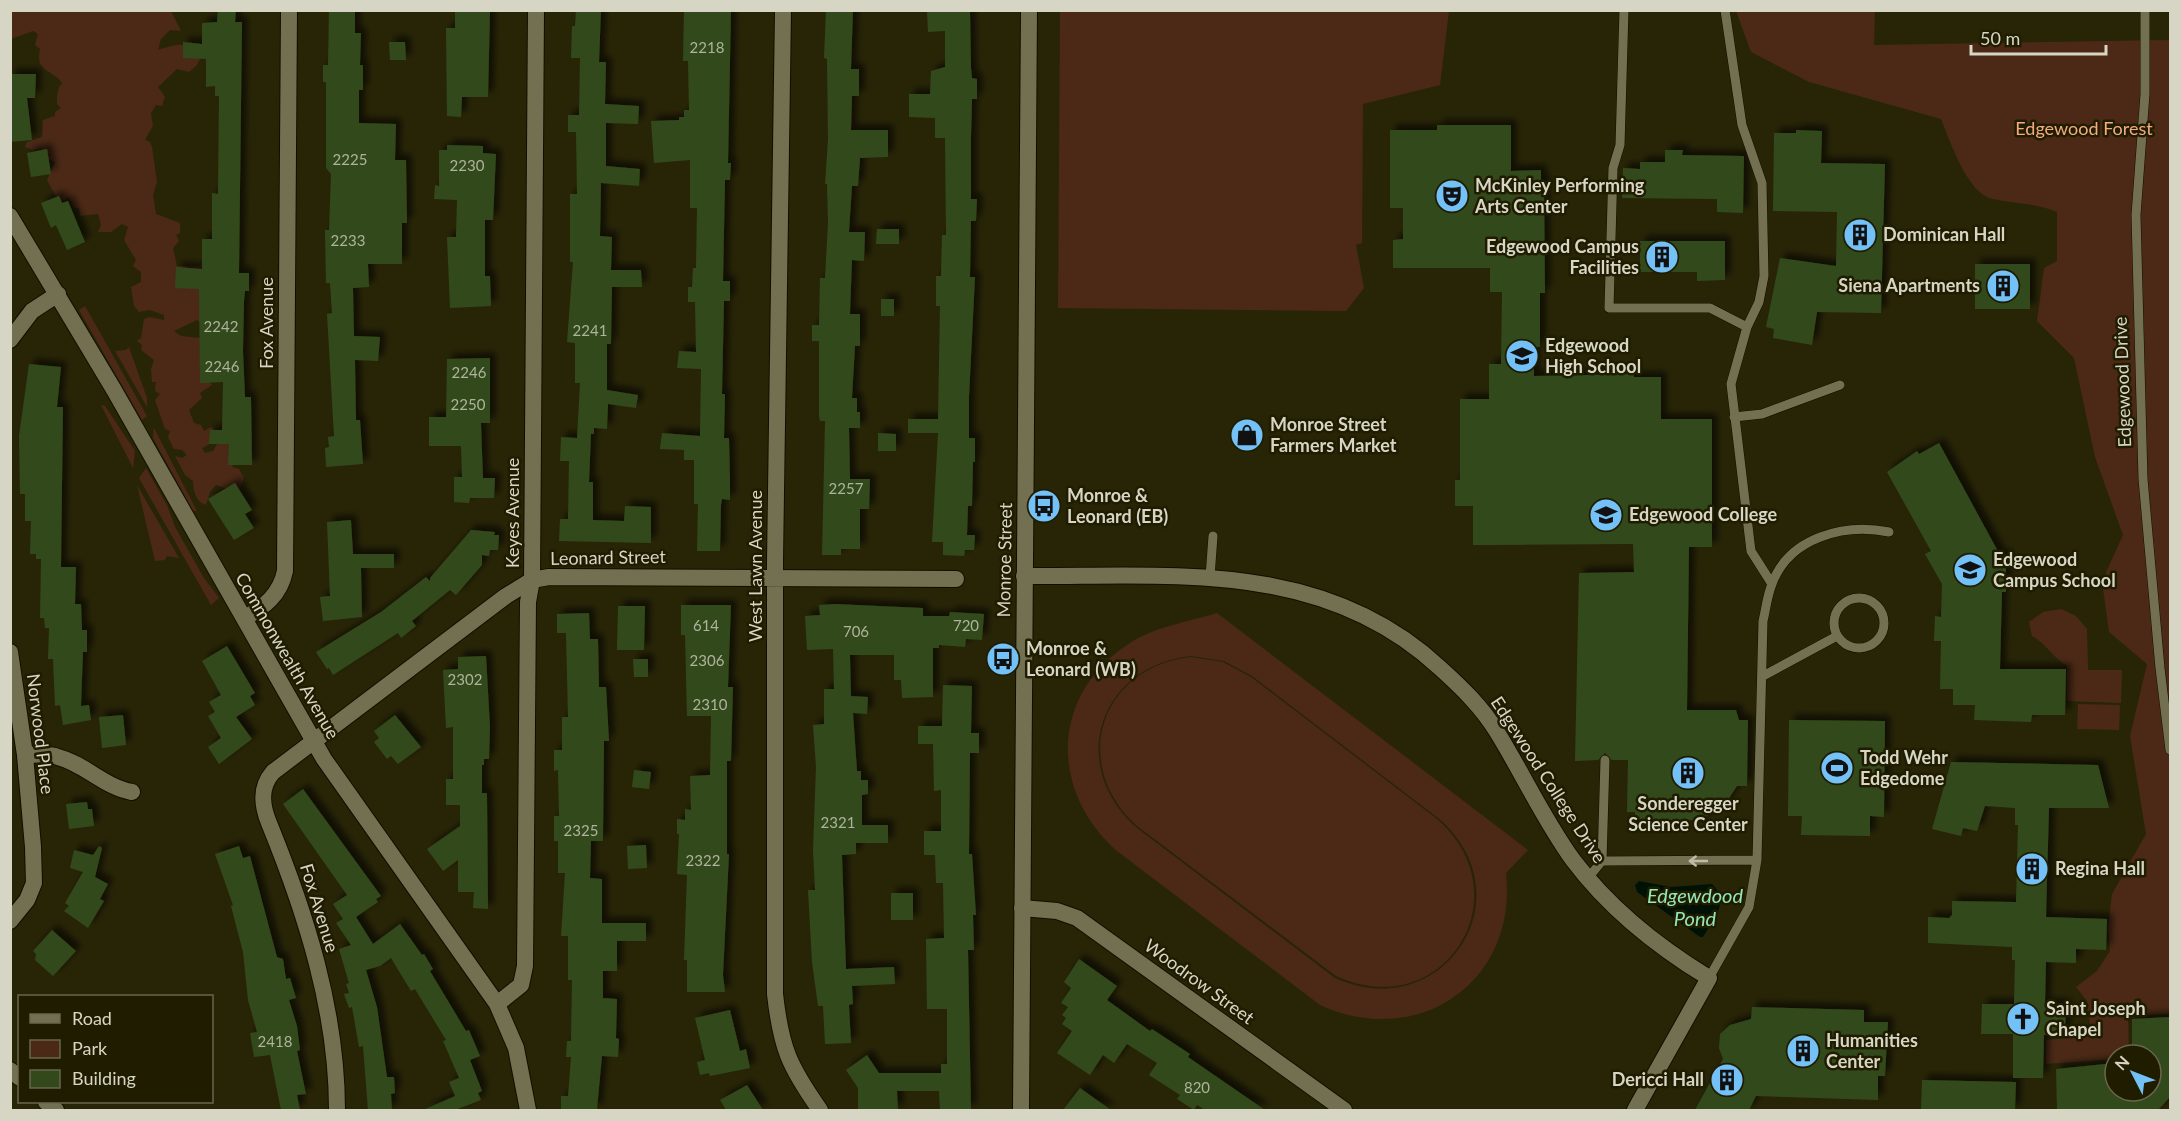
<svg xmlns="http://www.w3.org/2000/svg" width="2181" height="1121" viewBox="0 0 2181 1121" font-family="Lato,sans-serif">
	<defs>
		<filter id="shadow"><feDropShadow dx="5.5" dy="-5.5" stdDeviation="3" flood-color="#0009"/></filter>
	</defs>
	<rect width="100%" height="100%" fill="#282507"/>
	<path fill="#4b2916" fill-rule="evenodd" d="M11 11H171L181 31 170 30 161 39 158 50C179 44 183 41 202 54L197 65 189 72 177 69 158 87 165 97 162 106 156 105 151 113 153 126 145 140 150 142 152 147 157 182 153 195 156 214 180 223V233L176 235 179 241 173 248 177 266H199L203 263 206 328 197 320 174 331 181 336 211 339 205 374 212 385 200 393 202 398 189 410 194 423 201 425 204 431 211 427 218 433 212 443 202 448 205 453 213 451 220 439 233 444 235 462 232 467 239 469 244 478 241 487 235 492 216 485 210 492 206 505C196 502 193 491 193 481L185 475 175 456 182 458 187 455 182 450 174 449 168 437 170 431 165 429 155 400 160 394 155 391 156 382H152L151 369 154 360 141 350 142 345 137 341 141 338 144 319 150 317 164 320V315L150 310 139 312 134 306 131 287 141 282V272L133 266 136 260 124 240 128 227 122 224 111 232H98L101 225 98 214 80 216 79 208H75L68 197 64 201 58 200 47 180 55 162 44 157 41 148 33 150 25 147 27 142 42 137 43 120 55 116V112L61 108 57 104C57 97 57 89 62 83 52 68 35 74 40 49L35 45 38 34 33 31 11 39Z
		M1060 11H1449L1440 85 1363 104 1362 243 1356 245 1364 288 1346 311 1058 308Z
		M1736 11H1875L1874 45 2170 40V1014L2128 1016 2129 1055H2115V1059L2046 1064V1040L2068 1038 2090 1025 2087 1001 2076 987 2097 971 2110 951 2108 926 2112 894 2146 834 2130 736 2147 664 2109 632 2102 581 2123 535 2095 457 2074 358 2037 321 2044 268 2057 261V212C2036 203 2016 204 1993 199 1968 195 1950 141 1941 119L1809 82 1751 52Z
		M85 306 147 416 142 420 79 310Z
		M129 347 147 398V407L115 351 126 350Z
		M101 405 105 406 135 451 133 468Z
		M154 428 197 511H193L153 438Z
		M146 468 167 505 175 527 204 578 219 598 211 605 139 478Z
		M137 485 179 558 167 556 165 560 155 561Z
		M2061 609 2076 616 2087 629 2088 670H2122L2121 703 2067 701V666C2053 658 2047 644 2032 636L2029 622 2043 612Z
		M1217 613 1528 850 1506 873C1518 982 1418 1050 1320 1005L1117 851C1050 792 1050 696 1127 645 1152 627 1188 622 1217 613ZM1191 656 1224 661 1252 676 1438 818C1529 895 1444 1027 1335 978L1137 828C1066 766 1099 666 1191 656Z
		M1191 657 1223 662 1251 677 1437 819C1525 896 1443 1025 1336 976L1137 826C1069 765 1100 667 1191 657Z
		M2078 704 2120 705 2119 730 2077 729Z"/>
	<path fill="#001206" d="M1639 881 1671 887 1712 884C1731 901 1713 921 1703 937H1700L1637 892 1635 885Z"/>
	<path fill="#33491c" filter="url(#shadow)" d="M218 10H236L235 22H242L239 273H249V291H245L244 301 243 351 245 397H251L252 465H228L229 444H209L210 430H222L223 382 200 383 199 289 175 288 176 267 202 269V239H212V193L218 194 219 96H215V86L206 87V59L183 58V42L202 44V23L217 22Z
		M329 10H355V33H361L360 65H363V90H359V123L396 124 395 160H406L407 223H402V264H368L369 287 353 288 354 336 380 337 378 361 355 360 356 420H360L363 464 326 467 325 448 329 447 328 437 334 436 327 314 332 313 330 283H326L325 230H329L331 174 326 168V82H323V65H328Z
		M455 10H490L488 97H462L461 117 447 116 446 28H455Z
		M576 10H601L599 62H606L605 104 639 106 638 124 606 123V166L640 169 639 186 601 183 600 236 612 237 611 270H641L642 287H612L611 344H607V390L638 395 636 408 608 404 607 429 594 428V434H591L589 482H593V520L624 521 625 506 651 507V543L559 541 560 519H568L569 461H560L561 437 577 438 580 383H575V343L567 342 573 262H570V194H577L576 132H568V115H579L580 58H571L572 26H575Z
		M684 10H731L728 163H731L730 180H725L723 281H730V301H724L722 394H725L724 438H729L730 480V500L722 499 721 505 720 551H697L698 504H694V460H684V450L660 449 662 433 700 436 701 369 677 368 679 351 696 352 695 302H688V287H692L693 268H696L697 208H690V160L654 163 651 121 679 120V117H684V110H689L688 61H683Z
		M826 10H853L851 69H859V96H852L851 130H888V157L860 158 858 186H852L849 232H865L864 261 852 260 850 314H860V346H855L852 398H857V412H860V428H849L850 479H870L869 509H860V549H841V555H822L825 421H820L819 416V341H812V325H819L820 278H825L828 223 827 184H825L828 140 827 59 824 58Z
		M927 10H970L971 68 972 78 977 79V99H972L971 138V199H977L976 221H971L970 277H975L969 397V438H975V462H973L972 506H968L967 535H975L974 550H965L964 556 943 555V542H932L938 433H908V419H938L940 306H936V276H941L942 235H946L945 138H935V118L909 117V94H930L931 71 945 67V31L928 32Z
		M389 42H405L406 60H390Z
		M10 74H36L35 98H27L32 140 10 142Z
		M1437 125H1511V171L1541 170V180H1544L1545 293H1540V347H1534V376L1634 374V377H1661V419H1712V547H1689L1687 710H1736L1739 720H1748L1747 786H1737L1724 806 1705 817V820H1635V812H1627L1628 760H1612L1605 753 1598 760 1575 761 1579 573 1634 572 1633 544 1473 545V506H1455V480H1460V399H1489V364H1501L1502 292H1490V268H1393V240L1403 239V208H1390V130H1437Z
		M1796 130 1822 131 1821 163 1885 164 1881 313 1817 312 1812 345 1773 338 1774 329 1766 327 1780 258 1836 266 1837 212 1773 211 1774 133H1796Z
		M447 145 483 146V153L496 154 493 220H485V276H490L491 306 450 308 447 237H456L457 200 434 199 435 185 439 186V150H447Z
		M47 149 51 174 31 177 27 153Z
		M1665 150H1683L1682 155 1744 156 1743 213 1717 212V199L1622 198 1623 168 1640 169V162H1665Z
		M59 196 62 203 68 201 85 242 67 250 56 225 51 228 41 203Z
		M877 229H899V244H876Z
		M1640 241H1725V280L1697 281V272H1640Z
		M1975 264H2030V309H1975Z
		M881 299H894V316H881Z
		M490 358V423H481L483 478H495L494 498H470L469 503 454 502V477H462L461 446H429V417H446L447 359Z
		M29 364 61 367 57 407H63L61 567H76L75 604H81L82 630H87V652H83L81 706 89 705 91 720 63 725 60 705 55 706 53 659H48L49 628H45L44 618H40L41 559H36V554H30L31 521H25V494H20L19 436Z
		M878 433 896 434V451H878Z
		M1939 443 2000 555H2006V592H2002L2000 669H2066L2065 715H2032L2031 722 1974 720 1975 705H1953V689H1940L1941 641H1934L1935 616 1941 617 1942 584 1925 554 1931 551 1887 472 1917 451 1919 454Z
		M235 483 252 510 245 514 254 528 234 540 208 499Z
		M351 520 353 554H394V568H361L362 617 323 621 320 597 330 596 327 522Z
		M471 530 495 532 494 535H499L498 550H490L489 556 482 555V565L456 595 450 590 412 621 416 626 401 638 398 633 333 675 329 668 327 669 316 652 381 612 426 577 430 581V578Z
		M835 604 923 608V616H949L950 612 984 614 982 640 966 639 965 647 939 645V648H933V697L902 698 901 680H894V655H850L851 696 868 697 867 714 853 713 857 771H861V780H868V794L862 795V825H888V843H856V854L842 855 846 969 894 967 895 984 852 986 853 1004 849 1005 851 1043 825 1044 823 1006H818L812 962 808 890H815L813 850 816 767 813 725 824 724V689H834L833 649 807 650 805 616 820 615 819 605Z
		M681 605H731L728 687H733L731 761H727V854H729L723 975 725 992H687V960H684L687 875 677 874 679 834H677V819L685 820V809L691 810 690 776 710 775 711 716H687L685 635H681Z
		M618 606H645L644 650H617Z
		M589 613 590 639H598L599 687H606L609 741H604L603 841H591L590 878 602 879V923H646V941H617V971H603V998L617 999 616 1038 619 1039 618 1057 602 1056 597 1109 561 1110V1096H568L571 1057H566L567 1041H571L572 980H568V936H561L565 873H558V841H554V816H559L558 770 554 771V750H562V717H568L566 633H557V614Z
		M227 646 255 693 250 696 255 705 236 717 252 739 219 764 208 747 221 738 208 716 215 712 209 702 221 695 202 661Z
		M486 656 490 727 489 759H484V765H482V793H487L488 909 473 908 474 892H485H458V860L443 871 427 849 460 826V805H446V779H453V727L446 728 443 670 458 669V657Z
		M633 659H648V677H634Z
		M943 685 972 686 971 733H979V753H970L969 854H972L976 915H973L974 950H968L971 1110H940L939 1091H897L898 1110 858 1109V1088L846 1070 867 1055 879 1073H941V1064H947V1009H927L926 939 944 938 943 883H936L935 855H924V831H941V790L934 791 933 744H918V726H942Z
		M123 715 126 745 102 748 99 717Z
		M395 715 421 747 398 764 391 756 387 759 374 742 379 738 374 731Z
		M1789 720 1885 721 1884 817 1870 816V836L1801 835 1802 816H1788Z
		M1951 762 2098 765 2109 808H2049L2046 917 2107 919 2106 950 2076 949V963L2046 962 2045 1004H2066L2065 1035H2044L2043 1078H2013V1034H1981L1982 1004H2014L2015 960H2012V947L1928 943V917L1949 918 1952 915V901L2016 902 2018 825H2015V808L1985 806 1977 831 1963 828 1961 836 1932 829Z
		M634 770 651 772 649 789 632 787Z
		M303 789 381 896 376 899 378 902 356 917 373 944 400 924 422 955 424 954 433 969 430 971 466 1031 469 1030 480 1056 470 1060 482 1091 478 1093 481 1100 455 1110H423L455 1096 449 1082 459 1078 443 1041 446 1040 415 989 411 991 391 958 380 966 366 970 377 1007 387 1077H394L395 1093 391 1094 392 1110H368L363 1046 359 1047 352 1007 349 1008 344 994 349 993 346 984 349 983 339 949 351 945 336 923 343 919 333 904 347 895 283 804Z
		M87 802 88 809H92L94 826 69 829 66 804Z
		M646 845 647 868 628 869 627 846Z
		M99 846 102 848 95 877 108 884 100 899 104 901 88 928 64 911 69 906 65 903 83 872 70 868 74 850 93 855Z
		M239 846 243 858 250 856 277 957 283 959 286 979 290 978 296 998 289 1000 297 1026 300 1050 297 1051 306 1094 297 1095 300 1110H281L270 1055 254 1057 250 1033 257 1032 248 1000 243 952 231 906 233 905 215 854Z
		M891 893H913V920H891Z
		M52 930 76 951 53 976 35 960 36 954 33 951Z
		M1079 959 1117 986 1107 1000 1150 1031 1152 1029 1190 1054 1188 1057 1265 1110H1205L1197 1105 1194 1110 1177 1099 1180 1095 1149 1075 1157 1063 1127 1044 1114 1063 1103 1055 1090 1075 1057 1053 1072 1031 1062 1024 1066 1018 1062 1015 1068 1007 1061 1003 1071 988 1064 982Z
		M1752 1007 1864 1010V1022H1888L1885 1076H1878V1100L1756 1096 1749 1110H1695L1723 1059 1719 1048 1720 1034 1730 1025 1751 1019Z
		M730 1010 740 1051 746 1049 750 1068 710 1076 709 1073 700 1075 697 1062 705 1060 695 1018Z
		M2170 1017V1097L2158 1110H2057L2056 1069 2115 1063V1091H2151V1055H2132V1019Z
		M1922 1080 2016 1082 2015 1110H1921Z
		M747 1085 763 1110H726L720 1100Z
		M1080 1088 1111 1110H1063Z"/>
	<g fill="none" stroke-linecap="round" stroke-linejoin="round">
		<defs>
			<path id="service" d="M1624 10 1620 145 1613 168 1609 308H1710L1747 327 1731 384 1751 551 1772 584
				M1725 10 1742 125 1762 183 1764 276 1759 302 1747 327
				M2145 10V94L2136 215 2143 479 2160 668 2170 750
				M1734 417 1762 414 1840 385
				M1210 577 1213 536
				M1834 623a25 25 0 1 1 50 0a25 25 0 1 1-50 0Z
				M1763 676 1837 636
				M1602 861 1757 860
				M1588 878 1602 861 1605 760
				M1709 978 1749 907 1757 860 1763 621C1766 609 1767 596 1772 584 1789 537 1845 523 1889 532"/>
			<path id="minor" d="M783 10 775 561V994C781 1048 789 1066 820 1110
				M10 216 114 390 324 759 497 1004 516 1048 528 1110
				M10 340 32 311 58 294
				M1024 576C1172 577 1323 559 1440 668 1461 687 1482 707 1497 732 1523 774 1544 820 1573 860 1609 908 1658 947 1709 978L1635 1110
				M245 618C265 606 280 595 285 571L289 10
				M10 652 25 755 33 847 34 883 27 900 10 921
				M25 755C36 755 47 753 58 757 85 764 104 787 132 792
				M1022 908 1057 911 1077 918 1344 1110
				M497 1004 521 985 525 966 528 602 532 580 536 10
				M10 1070 20 1078
				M46 1102 56 1110
				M337 1110C337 1011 306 914 269 823 262 806 259 788 273 772L506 596 532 580 549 577 956 579"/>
			<path id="secondary" d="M1021 1110 1029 10"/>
		</defs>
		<use href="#service" stroke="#110e00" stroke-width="10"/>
		<use href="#minor" stroke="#110e00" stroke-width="18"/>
		<use href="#secondary" stroke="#110e00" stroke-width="18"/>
		<use href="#service" stroke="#737051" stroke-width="9"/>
		<use href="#minor" stroke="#737051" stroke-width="16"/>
		<use href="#secondary" stroke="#737051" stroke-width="16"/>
	</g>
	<defs><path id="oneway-shaft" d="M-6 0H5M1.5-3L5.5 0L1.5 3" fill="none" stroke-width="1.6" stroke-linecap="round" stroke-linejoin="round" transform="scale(1.5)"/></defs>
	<use stroke="#bebca8" href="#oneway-shaft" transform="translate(1698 861) rotate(180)"/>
	<defs>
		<symbol id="theatre-disc" viewBox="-11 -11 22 22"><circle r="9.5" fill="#73c1f6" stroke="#1f1c00"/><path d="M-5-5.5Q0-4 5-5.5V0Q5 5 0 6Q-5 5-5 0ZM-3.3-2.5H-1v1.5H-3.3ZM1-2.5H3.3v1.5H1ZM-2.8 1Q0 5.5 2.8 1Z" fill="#111"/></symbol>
		<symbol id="building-disc" viewBox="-11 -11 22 22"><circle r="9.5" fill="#73c1f6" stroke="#1f1c00"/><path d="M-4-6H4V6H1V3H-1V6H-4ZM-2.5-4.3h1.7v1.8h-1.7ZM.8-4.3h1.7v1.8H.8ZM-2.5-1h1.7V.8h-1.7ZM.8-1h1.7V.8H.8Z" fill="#111"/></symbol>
		<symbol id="school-disc" viewBox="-11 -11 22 22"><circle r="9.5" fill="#73c1f6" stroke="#1f1c00"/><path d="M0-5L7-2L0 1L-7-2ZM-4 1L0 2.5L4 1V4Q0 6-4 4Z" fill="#111"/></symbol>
		<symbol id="shop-disc" viewBox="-11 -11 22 22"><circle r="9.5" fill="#73c1f6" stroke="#1f1c00"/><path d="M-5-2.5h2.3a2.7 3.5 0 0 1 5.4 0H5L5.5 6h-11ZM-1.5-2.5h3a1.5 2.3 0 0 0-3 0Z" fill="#111"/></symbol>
		<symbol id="bus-disc" viewBox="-11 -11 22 22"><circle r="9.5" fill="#73c1f6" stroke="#1f1c00"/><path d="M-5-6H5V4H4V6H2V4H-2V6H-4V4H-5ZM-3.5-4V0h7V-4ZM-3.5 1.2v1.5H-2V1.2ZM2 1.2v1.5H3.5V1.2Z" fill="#111"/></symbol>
		<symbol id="university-disc" viewBox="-11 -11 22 22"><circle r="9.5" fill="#73c1f6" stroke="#1f1c00"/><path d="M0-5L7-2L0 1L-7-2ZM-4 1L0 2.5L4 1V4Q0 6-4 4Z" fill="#111"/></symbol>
		<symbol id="stadium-disc" viewBox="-11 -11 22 22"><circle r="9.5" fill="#73c1f6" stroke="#1f1c00"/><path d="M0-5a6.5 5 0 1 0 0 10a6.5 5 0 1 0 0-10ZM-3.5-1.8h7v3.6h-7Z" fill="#111"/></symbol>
		<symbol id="church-disc" viewBox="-11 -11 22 22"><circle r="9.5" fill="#73c1f6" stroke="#1f1c00"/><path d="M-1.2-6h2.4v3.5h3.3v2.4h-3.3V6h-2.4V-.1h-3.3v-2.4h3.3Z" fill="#111"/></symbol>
	</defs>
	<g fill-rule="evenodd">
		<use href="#theatre-disc" x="1433" y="177" width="38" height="38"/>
		<use href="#building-disc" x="1841" y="216" width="38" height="38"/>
		<use href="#building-disc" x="1643" y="238" width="38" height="38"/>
		<use href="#building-disc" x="1984" y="267" width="38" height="38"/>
		<use href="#school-disc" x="1503" y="337" width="38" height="38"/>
		<use href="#shop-disc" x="1228" y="416" width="38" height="38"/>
		<use href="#bus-disc" x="1025" y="487" width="38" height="38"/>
		<use href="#university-disc" x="1587" y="496" width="38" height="38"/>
		<use href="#school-disc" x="1951" y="551" width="38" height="38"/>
		<use href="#bus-disc" x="984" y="640" width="38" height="38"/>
		<use href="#stadium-disc" x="1818" y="749" width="38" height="38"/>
		<use href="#building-disc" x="1669" y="754" width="38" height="38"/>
		<use href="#building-disc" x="2013" y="850" width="38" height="38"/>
		<use href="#church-disc" x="2004" y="1000" width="38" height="38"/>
		<use href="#building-disc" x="1784" y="1032" width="38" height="38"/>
		<use href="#building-disc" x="1708" y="1061" width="38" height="38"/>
	</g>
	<g text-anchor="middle" stroke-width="5" stroke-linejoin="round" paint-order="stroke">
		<g font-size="15" fill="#aeb39b">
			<text x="707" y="53">2218</text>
			<text x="350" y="165">2225</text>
			<text x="467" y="171">2230</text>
			<text x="348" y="246">2233</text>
			<text x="221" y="332">2242</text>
			<text x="590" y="336">2241</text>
			<text x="222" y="372">2246</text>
			<text x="469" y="378">2246</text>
			<text x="468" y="410">2250</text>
			<text x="846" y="494">2257</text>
			<text x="706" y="631">614</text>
			<text x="966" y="631">720</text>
			<text x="856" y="637">706</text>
			<text x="707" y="666">2306</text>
			<text x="465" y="685">2302</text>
			<text x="710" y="710">2310</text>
			<text x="838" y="828">2321</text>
			<text x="581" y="836">2325</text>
			<text x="703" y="866">2322</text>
			<text x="275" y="1047">2418</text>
			<text x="1197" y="1093">820</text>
		</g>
		<g font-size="18" fill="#f5aa81" stroke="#1f1c00">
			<text x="2084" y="135">Edgewood Forest</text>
		</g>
		<g font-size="18" font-weight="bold" fill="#d7d6c5" stroke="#1f1c00" text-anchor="start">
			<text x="1475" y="192">McKinley Performing<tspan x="1475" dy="21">Arts Center</tspan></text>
			<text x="1883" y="241">Dominican Hall</text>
			<text x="1639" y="253" text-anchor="end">Edgewood Campus<tspan x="1639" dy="21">Facilities</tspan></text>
			<text x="1980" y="292" text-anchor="end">Siena Apartments</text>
			<text x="1545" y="352">Edgewood<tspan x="1545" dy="21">High School</tspan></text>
			<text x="1270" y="431">Monroe Street<tspan x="1270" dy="21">Farmers Market</tspan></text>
			<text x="1067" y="502">Monroe &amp;<tspan x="1067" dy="21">Leonard (EB)</tspan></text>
			<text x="1629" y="521">Edgewood College</text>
			<text x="1993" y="566">Edgewood<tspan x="1993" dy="21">Campus School</tspan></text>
			<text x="1026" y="655">Monroe &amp;<tspan x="1026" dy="21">Leonard (WB)</tspan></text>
			<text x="1860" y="764">Todd Wehr<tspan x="1860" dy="21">Edgedome</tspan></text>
			<text x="1688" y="810" text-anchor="middle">Sonderegger<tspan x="1688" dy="21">Science Center</tspan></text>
			<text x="2055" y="875">Regina Hall</text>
			<text x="2046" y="1015">Saint Joseph<tspan x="2046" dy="21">Chapel</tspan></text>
			<text x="1826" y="1047">Humanities<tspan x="1826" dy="21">Center</tspan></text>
			<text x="1704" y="1086" text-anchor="end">Dericci Hall</text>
		</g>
		<g font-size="18" fill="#d7d6c5" stroke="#1f1c00">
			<text transform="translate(267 323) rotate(-90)" y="6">Fox Avenue</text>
			<text transform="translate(2123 382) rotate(-92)" y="6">Edgewood Drive</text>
			<text transform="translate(513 513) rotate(-90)" y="6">Keyes Avenue</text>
			<text transform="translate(608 558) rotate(-1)" y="6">Leonard Street</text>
			<text transform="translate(1005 560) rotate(-89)" y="6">Monroe Street</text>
			<text transform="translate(756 566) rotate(-90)" y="6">West Lawn Avenue</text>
			<text transform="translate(287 656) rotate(60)" y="6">Commonwealth Avenue</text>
			<text transform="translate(40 734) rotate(83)" y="6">Norwood Place</text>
			<text transform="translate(1548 780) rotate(57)" y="6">Edgewood College Drive</text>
			<text transform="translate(319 908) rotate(73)" y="6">Fox Avenue</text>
			<text transform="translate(1199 982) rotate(36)" y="6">Woodrow Street</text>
		</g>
		<g font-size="20" font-style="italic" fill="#94e7b8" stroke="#1f1c00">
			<text x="1695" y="903">Edgewdood<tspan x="1695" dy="23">Pond</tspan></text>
		</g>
	</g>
	<rect width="2181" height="1121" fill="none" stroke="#d7d6c5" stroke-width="24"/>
	<rect x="18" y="995" width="195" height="108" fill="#1f1c00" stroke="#69664f" stroke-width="1.5"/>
	<rect x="30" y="1014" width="30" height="9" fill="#737051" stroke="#69664f" stroke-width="1.5"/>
	<text x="72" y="1025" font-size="18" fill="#d7d6c5">Road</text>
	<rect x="30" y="1040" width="30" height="18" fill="#4b2916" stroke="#69664f" stroke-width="1.5"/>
	<text x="72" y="1055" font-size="18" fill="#d7d6c5">Park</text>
	<rect x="30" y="1070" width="30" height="18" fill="#33491c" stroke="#69664f" stroke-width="1.5"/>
	<text x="72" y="1085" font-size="18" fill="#d7d6c5">Building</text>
	<g transform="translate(2133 1073) rotate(312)"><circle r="28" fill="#1f1c00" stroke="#69664f" stroke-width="1.5"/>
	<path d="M0-4.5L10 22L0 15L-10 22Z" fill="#73c1f6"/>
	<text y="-9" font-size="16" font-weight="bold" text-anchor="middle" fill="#d7d6c5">N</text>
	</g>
	<path d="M1971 45v9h135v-9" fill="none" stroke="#d7d6c5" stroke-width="3"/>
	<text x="1980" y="45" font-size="18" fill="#d7d6c5" stroke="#1f1c00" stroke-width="4.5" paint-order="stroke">50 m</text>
</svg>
